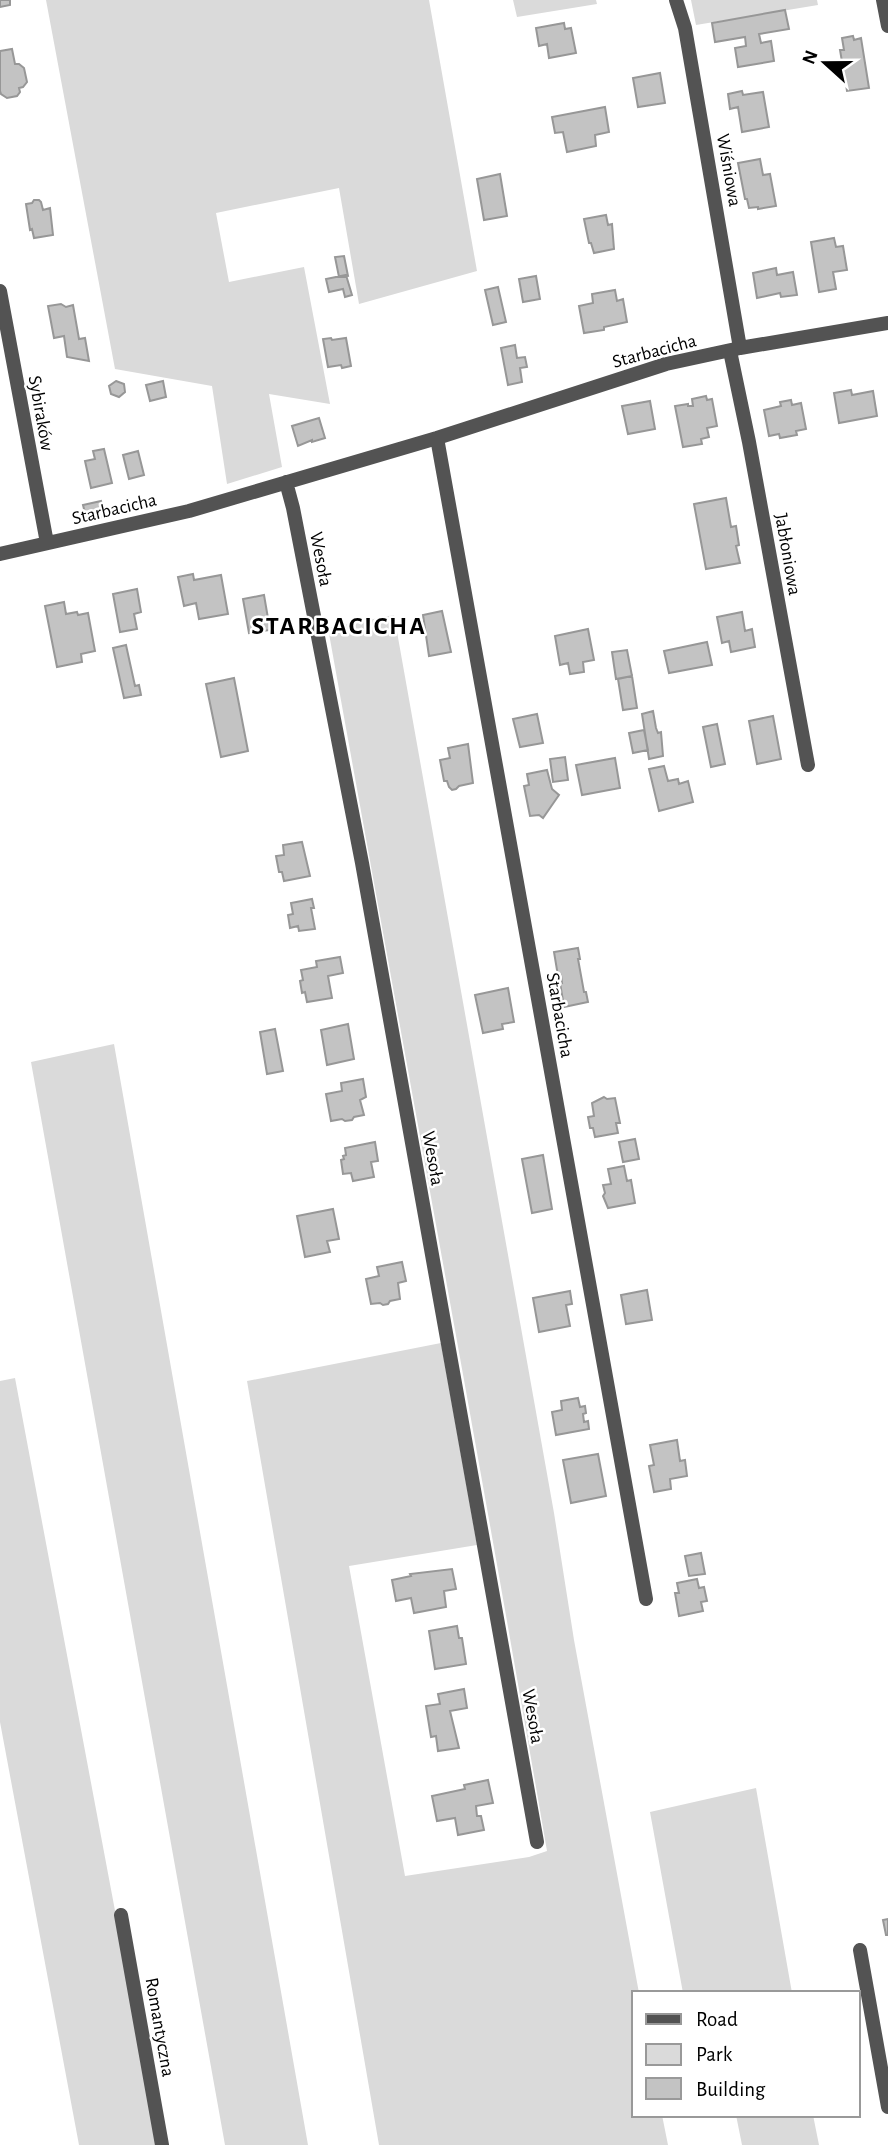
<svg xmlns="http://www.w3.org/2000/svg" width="888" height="2145" viewBox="0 0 888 2145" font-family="'Alegreya Sans',sans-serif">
	<rect width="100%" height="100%" fill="#fff"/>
	<path fill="#dadada" d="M46 0H429L477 271 359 304 339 188 216 213 229 282 304 267 330 404 269 394 282 467 227 484 212 386 115 369Z
		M513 0H596L597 4 517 17Z
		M691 0H817L818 5 696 25Z
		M394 615 554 1513 574 1640 639 1993H634V2115H662L668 2145H379L247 1381 441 1343 477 1545 349 1566 405 1876 529 1857 547 1851C477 1443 401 1035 328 628Z
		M114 1044 308 2145H225L31 1062Z
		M15 1378 159 2145H79L0 1722V1381Z
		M756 1788 792 1993H683L650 1812Z
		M736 2115H813L819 2145H742Z"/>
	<path fill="#c3c3c3" stroke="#979797" stroke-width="2" d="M0 0H10V5L0 7Z
		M785 10 789 29 759 34 761 43 771 41 774 61 738 67 735 48 746 46 745 37 715 42 712 23Z
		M564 23 565 29 571 28 576 53 549 58 547 44 539 46 536 28Z
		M853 36 854 40 861 38 869 88 847 91 840 50H844L842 38Z
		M12 49 15 64H19L24 68 27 82 23 87 19 88 20 92 17 96 7 98 1 94 0 91V51Z
		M660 73 665 103 638 107 633 78Z
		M742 91 743 95 763 92 769 127 742 132 738 107 730 109 728 94Z
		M605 107 609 132 595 135 596 146 567 152 563 132 555 133 552 117Z
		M760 159 763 175 770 174 776 206 758 209V207L749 208 747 199H745L738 163Z
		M500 174 507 216 484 220 477 179Z
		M34 200H39L41 202 43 210 50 208 53 235 34 238 32 229 30 230 26 204 32 203Z
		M606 215 608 225 612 224 614 249 594 253 591 243H589L584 219Z
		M834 238 836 247 843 246 847 270 833 272 836 289 819 292 811 242Z
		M344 256 348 276 339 277 335 257Z
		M776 268 777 275 793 272 797 295 781 297 780 293 757 298 753 273Z
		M346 275 352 295 345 297 343 289 329 292 326 279Z
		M536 276 540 299 523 302 519 279Z
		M498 287 506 322 493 325 485 290Z
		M615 290 617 301 623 299 627 322 604 327V330L584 333 579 306 593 303 592 294Z
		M61 304 66 307 73 305 79 339 85 338 89 361 67 357 64 336 54 338 48 306Z
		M331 338 332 340 346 338 351 366 342 368 341 365 328 367 323 339Z
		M515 345 517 358 525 357 527 367 520 368 522 382 508 385 501 348Z
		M116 381 124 384 125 392 119 397 111 394 109 386Z
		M163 381 166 397 150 401 146 385Z
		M851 390 852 395 873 391 877 416 839 423 834 393Z
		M706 396 707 400 712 399 717 426 707 428 709 437 701 439 702 444 683 447 675 406 688 404V406H693L692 399Z
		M791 400 792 405 801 403 806 429 796 431 797 435 780 438 779 434 769 436 764 410 781 406 780 402Z
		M650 401 655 429 628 434 622 406Z
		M319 418 325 438 312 442V440L298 446 292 426Z
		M104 449 112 483 91 488 85 461 95 459 93 451Z
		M138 451 144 475 129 479 123 455Z
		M726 498 731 527 736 526 739 545 736 546 740 563 706 569 694 504Z
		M101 501 105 517 87 521 83 505Z
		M193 574 194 580 221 575 228 614 199 619 196 603 184 606 178 577Z
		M137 589 141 612 134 614 137 629 120 632 113 594Z
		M264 595 270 630 249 633 243 599Z
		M64 602 66 614 77 612 78 615 88 613 95 651 81 654 82 662 57 667 45 606Z
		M442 611 451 652 429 656 423 615Z
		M742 612 745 631 752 629 755 647 731 652 729 641 722 643 717 617Z
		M588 629 594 660 583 662 584 672 570 674 568 663 560 665 555 636Z
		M707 642 712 665 669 673 664 651Z
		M126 645 135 686 139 685 141 695 124 698 113 648Z
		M627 650 632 676 616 679 612 652Z
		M632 676 637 708 623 710 618 679Z
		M234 678 248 751 221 757 206 684Z
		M653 711 656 728 658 733 661 732 663 756 649 759 642 714Z
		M537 714 543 743 520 747 513 719Z
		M773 716 781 759 757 764 749 721Z
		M717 724 725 764 711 767 703 727Z
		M644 730 648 750 633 753 629 733Z
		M468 744 473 783 459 786 456 789 452 790 449 787 447 781H444L440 760 450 758 448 748Z
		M565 757 568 780 553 782 550 759Z
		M615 758 620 788 582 795 576 765Z
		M664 766 668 781 678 779 679 784 688 781 693 802 659 811 649 769Z
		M547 770 552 789 559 795 543 818 539 815 530 816 524 786 529 785 527 774Z
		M302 842 310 876 284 881 282 872H279L276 856 284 855 283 845Z
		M312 899 314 908H311L315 929 299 931 298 926 290 928 288 915 293 914 291 903Z
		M578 948 580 959H578L584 992H586L588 1002 564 1007 560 983H562L561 975 558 976 554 952Z
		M340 957 343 973 328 976 332 998 307 1002 305 992 302 993 300 981 303 980 301 970 317 967 316 961Z
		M508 988 514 1022 502 1024 503 1029 483 1033 475 995Z
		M348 1024 354 1059 327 1065 321 1030Z
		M275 1029 283 1071 267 1074 260 1032Z
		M363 1079 366 1097 360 1100 364 1115 354 1117 352 1120 345 1121 342 1119 331 1121 326 1094 342 1091 341 1083Z
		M604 1097 607 1099 615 1098 620 1123H616L618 1133 595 1137 593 1128H590L588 1117 594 1116 592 1103Z
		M635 1139 639 1159 623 1162 619 1142Z
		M375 1142 378 1161 371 1162 374 1177 353 1181 351 1173 343 1174 341 1160 344 1159 343 1156 346 1155 345 1148Z
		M543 1155 552 1209 532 1213 522 1159Z
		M624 1166 627 1181 631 1180 635 1203 608 1208 603 1196 605 1193 603 1185 611 1184 608 1169Z
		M333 1209 339 1239 327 1241 330 1252 305 1257 297 1216Z
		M402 1262 406 1281 398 1283 400 1299 390 1301 388 1304 383 1305 380 1303 371 1304 366 1279 379 1276 377 1267Z
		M647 1290 652 1320 626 1324 621 1295Z
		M570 1291 572 1304 566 1305 570 1326 539 1332 533 1298Z
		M578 1398 580 1407 585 1406 586 1413 583 1414 584 1422 588 1421 589 1429 556 1435 552 1412 562 1410 561 1401Z
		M677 1440 680 1461 685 1460 687 1476 670 1479 671 1489 654 1492 649 1466 654 1465 650 1445Z
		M598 1454 606 1496 571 1503 563 1460Z
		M701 1553 705 1574 689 1576 685 1556Z
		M452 1569 456 1589 444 1591 446 1607 414 1613 411 1598 396 1601 392 1580 411 1576 410 1574Z
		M697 1579 699 1588 704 1587 707 1601 701 1602 703 1611 679 1616 675 1593H679L677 1583Z
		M457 1626 459 1638H462L466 1664 435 1669 429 1631Z
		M464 1689 467 1708 450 1711 459 1748 438 1751 436 1736 431 1737 426 1706 440 1704 438 1694Z
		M488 1780 493 1803 476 1806 477 1816H481L484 1830 458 1835 455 1818 437 1821 432 1796 465 1789 464 1785Z
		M888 1919V1935H886L883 1920Z"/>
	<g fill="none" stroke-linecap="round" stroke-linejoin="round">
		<path stroke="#535353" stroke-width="14" d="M676 0 685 28 740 348
			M883 0 888 26
			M0 291 47 543
			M730 351 749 442 808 765
			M437 438 646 1599
			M286 482 293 508 362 863 537 1842
			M0 554 189 511 437 438 666 364 740 348 888 323
			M121 1915 162 2145
			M860 1950 888 2107"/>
	</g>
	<g text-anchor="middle" stroke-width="5" stroke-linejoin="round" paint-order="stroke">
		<g font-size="19" fill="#000" stroke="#fff">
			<text transform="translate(730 170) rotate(80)" y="7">Wiśniowa</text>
			<text transform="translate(654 350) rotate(-15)" y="7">Starbacicha</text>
			<text transform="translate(42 413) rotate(80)" y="7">Sybiraków</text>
			<text transform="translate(114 508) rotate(-13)" y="7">Starbacicha</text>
			<text transform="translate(789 554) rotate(80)" y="7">Jabłoniowa</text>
			<text transform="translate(322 559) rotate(79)" y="7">Wesoła</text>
			<text transform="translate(561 1015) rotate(80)" y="7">Starbacicha</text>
			<text transform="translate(434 1158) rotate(80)" y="7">Wesoła</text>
			<text transform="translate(534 1716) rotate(80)" y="7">Wesoła</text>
			<text transform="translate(161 2027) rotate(80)" y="7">Romantyczna</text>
		</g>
		<g font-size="26" font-weight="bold" letter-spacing="2" fill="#000" stroke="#fff">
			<text x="339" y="634">STARBACICHA</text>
		</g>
	</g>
	<rect x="632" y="1991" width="228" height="126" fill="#ffffff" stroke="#999999" stroke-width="2"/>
	<rect x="646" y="2014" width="35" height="10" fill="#535353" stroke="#999999" stroke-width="2"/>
	<text x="696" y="2026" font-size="21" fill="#000000">Road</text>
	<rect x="646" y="2044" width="35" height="21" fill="#dadada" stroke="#999999" stroke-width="2"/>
	<text x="696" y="2061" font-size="21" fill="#000000">Park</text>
	<rect x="646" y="2078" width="35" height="21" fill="#c3c3c3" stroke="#999999" stroke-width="2"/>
	<text x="696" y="2096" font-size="21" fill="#000000">Building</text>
	<g transform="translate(825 63) rotate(291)" stroke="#ffffff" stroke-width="5" paint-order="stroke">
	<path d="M0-5L12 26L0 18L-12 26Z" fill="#000000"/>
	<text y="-10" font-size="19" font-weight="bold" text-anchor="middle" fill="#000000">N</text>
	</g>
</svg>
